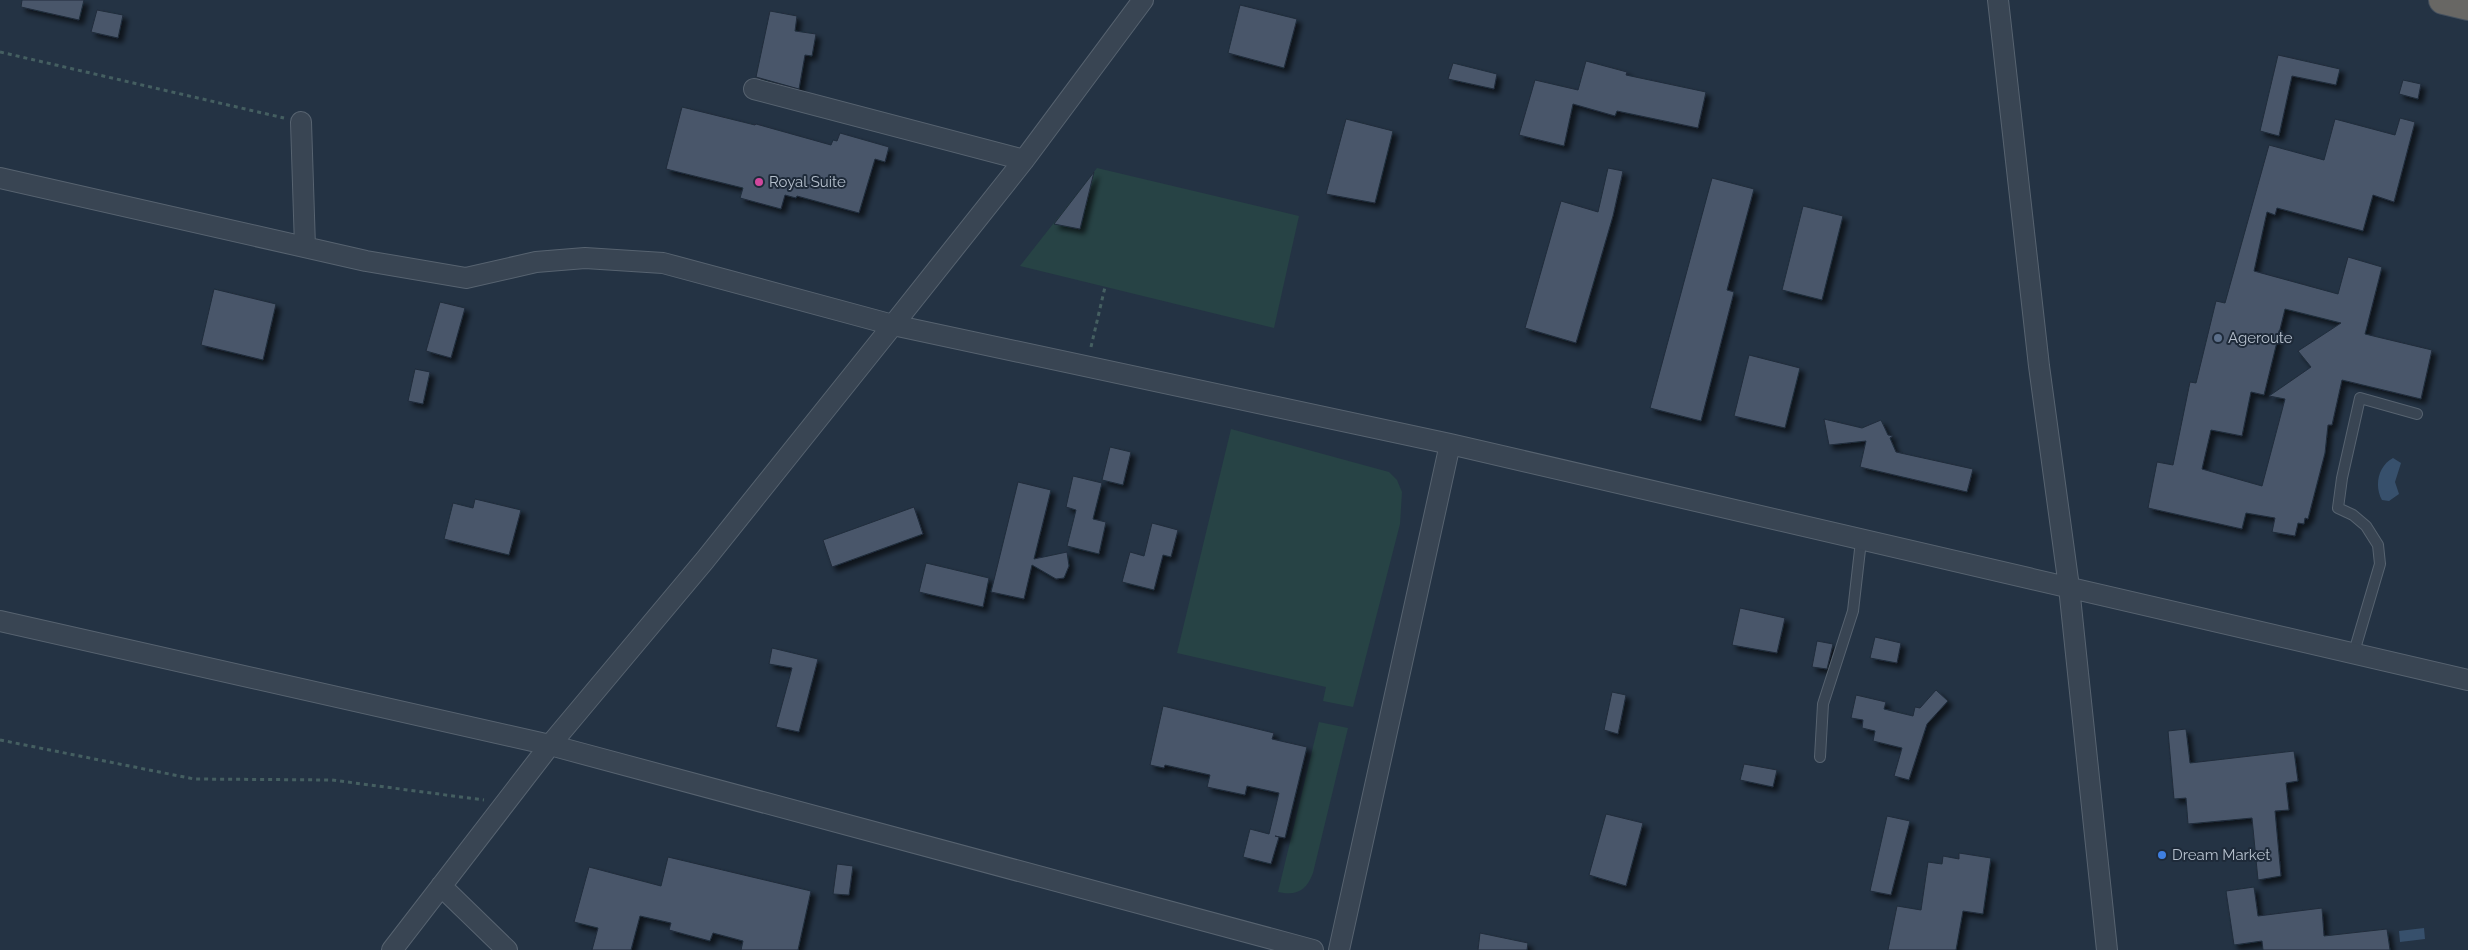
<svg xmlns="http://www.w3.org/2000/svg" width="2468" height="950" viewBox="0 0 2468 950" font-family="Raleway,sans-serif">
	<defs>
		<filter id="shadow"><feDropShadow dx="4.5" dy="4.5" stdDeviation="2.5" flood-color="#0009"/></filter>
	</defs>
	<rect width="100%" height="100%" fill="#243344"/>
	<path fill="#274345" d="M1097 168 1299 216 1274 328 1020 266Z
		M1231 429 1389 472 1397 480 1402 492 1400 524 1353 707 1323 701 1326 687 1177 653Z
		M1319 722 1348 728 1313 873C1306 891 1297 896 1278 892Z"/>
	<path fill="#37506c" d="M2393 458 2401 463 2395 482 2399 494 2389 501 2382 500C2374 486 2378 466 2393 458Z
		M2424 928 2425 939 2400 942 2399 931Z"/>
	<path fill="#48576a" stroke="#202c3b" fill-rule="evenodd" filter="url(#shadow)" d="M22 0H84L79 20 21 7Z
		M1240 5 1297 19 1284 68 1228 53Z
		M97 10 123 15 118 38 91 32Z
		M770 11 797 16 795 31 816 34 812 56 805 55 799 89 756 77Z
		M2278 55 2340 69 2336 85 2292 76 2279 136 2260 131Z
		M1586 61 1627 72 1626 75 1706 92 1698 128 1617 111 1615 116 1573 104 1564 146 1519 135 1535 80 1578 90Z
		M1453 63 1497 74 1494 89 1448 79Z
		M2403 80 2421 84 2418 99 2399 94Z
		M682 107 755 125 756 124 831 145 833 140 837 141 840 133 889 147 885 162 875 159 859 213 797 196 796 198 785 195 781 209 740 198 743 188 666 169Z
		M2400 118 2415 122 2394 202 2373 195 2363 231 2277 208 2275 215 2267 212 2254 271 2338 294 2348 257 2382 267 2365 334 2432 350 2421 399 2342 380 2332 425H2328L2325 453 2308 519 2305 518 2304 524 2298 523 2295 536 2272 532 2275 518 2246 513 2242 529 2148 508 2157 462 2173 465 2190 382 2196 383 2216 301 2225 303 2269 145 2324 160 2335 119 2395 135ZM2285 309 2341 323 2298 351 2311 367 2269 396 2285 399 2262 486 2202 469 2211 430 2242 436 2251 392 2264 395Z
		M1346 119 1393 131 1375 203 1326 194Z
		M1608 168 1623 171 1613 216 1576 343 1525 328 1561 201 1598 212Z
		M1094 172 1080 229 1054 224Z
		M1712 178 1754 189 1727 290 1734 292 1701 421 1650 408Z
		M1803 206 1843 216 1822 300 1782 290Z
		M214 289 276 304 263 360 201 345Z
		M440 302 465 308 451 358 426 351Z
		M1749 355 1800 368 1785 428 1734 416Z
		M415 369 430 372 423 404 408 401Z
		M1824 419 1862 428 1881 420 1888 435 1893 436 1890 438 1896 452 1973 469 1967 492 1860 467 1866 441 1829 445Z
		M1110 447 1131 452 1123 485 1102 480Z
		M1073 476 1102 483 1093 519 1106 522 1099 554 1067 546 1076 510 1066 507Z
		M1018 482 1051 490 1034 559 1067 552 1069 566 1064 578 1056 579 1032 565 1024 599 991 592Z
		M475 499 521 510 509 555 444 539 453 503 473 508Z
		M914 507 923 534 832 567 823 540Z
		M1152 523 1178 530 1171 557 1163 555 1154 590 1122 582 1130 552 1144 556Z
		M926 563 989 578 983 607 919 592Z
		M1740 608 1785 618 1777 653 1732 645Z
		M1875 637 1901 643 1897 663 1870 658Z
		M1817 641 1833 644 1827 669 1812 667Z
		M772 648 818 659 799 732 776 727 792 668 769 664Z
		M1936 690 1948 701 1927 724 1909 780 1894 776 1902 748 1873 741 1875 731 1862 728 1863 720 1851 718 1856 695 1886 702 1884 709 1913 716 1915 707 1920 708Z
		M1612 692 1626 695 1618 734 1604 730Z
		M1163 706 1274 733 1272 739 1307 747 1285 838 1275 836 1279 837 1271 864 1243 857 1250 829 1269 834 1279 793 1247 786 1245 795 1207 787 1210 775 1165 765 1164 768 1150 765Z
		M2186 729 2190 763 2294 751 2298 781 2286 783 2289 810 2275 811 2281 876 2258 880 2252 818 2188 824 2186 798 2174 799 2168 731Z
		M1744 764 1777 770 1773 787 1740 780Z
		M1606 814 1643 823 1626 886 1589 875Z
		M1887 816 1910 821 1891 895 1870 891Z
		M1959 853 1991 858 1983 914 1963 911 1956 950H1888L1897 906 1921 910 1928 862 1942 864 1943 856 1959 859Z
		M668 857 811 891 798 950H741L743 941 713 933 710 941 669 930 671 923 640 916 631 950H592L598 928 574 922 589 867 661 886Z
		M837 864 853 866 849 895 833 894Z
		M2254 887 2258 916 2322 908 2324 936 2387 929 2390 950H2263L2262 941 2234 945 2226 891Z
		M1480 933 1528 943 1527 950H1478Z"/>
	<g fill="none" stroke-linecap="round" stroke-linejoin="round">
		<defs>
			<path id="service" d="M2354 652 2380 564 2378 545 2366 526 2353 515 2338 508 2342 478 2360 398 2417 414
				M1820 757 1823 704 1853 611 1861 541"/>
			<path id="minor" d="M1998 0 2039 366 2069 587 2107 950
				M754 89 1024 160
				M301 122 305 247
				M0 178 366 261 466 278 536 262 585 258 663 263 893 325 1450 444 2468 680
				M0 621 550 745 1313 950
				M441 886 507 950
				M392 950 550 745 705 560 893 325 1024 160 1143 0
				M1339 950 1450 444"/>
			<path id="trunk" d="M2443 0 2468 6"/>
		</defs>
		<use href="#service" stroke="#576370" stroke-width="12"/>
		<use href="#minor" stroke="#576370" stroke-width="22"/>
		<use href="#trunk" stroke="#44505e" stroke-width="30"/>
		<path stroke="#455f61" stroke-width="3" stroke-dasharray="4 4" stroke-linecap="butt" d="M0 52 284 118
			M1091 347 1105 287
			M0 740 194 779 332 780 484 800"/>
		<use href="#service" stroke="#394553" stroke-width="10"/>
		<use href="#minor" stroke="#394553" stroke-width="20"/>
		<use href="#trunk" stroke="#686764" stroke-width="28"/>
	</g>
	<circle fill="#d1479c" stroke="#1e2a39" stroke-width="2" cx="759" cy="182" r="5"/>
	<circle fill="#5c6f8a" stroke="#1e2a39" stroke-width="2" cx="2218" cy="338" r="5"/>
	<circle fill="#3f7fe0" stroke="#1e2a39" stroke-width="2" cx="2162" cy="855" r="5"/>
	<g text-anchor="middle" stroke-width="4" stroke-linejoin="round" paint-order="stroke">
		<g font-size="15" fill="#b6c0cd" stroke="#1e2a39" text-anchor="start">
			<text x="769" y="187">Royal Suite</text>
			<text x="2228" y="343">Ageroute</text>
			<text x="2172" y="860">Dream Market</text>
		</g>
	</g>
</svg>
